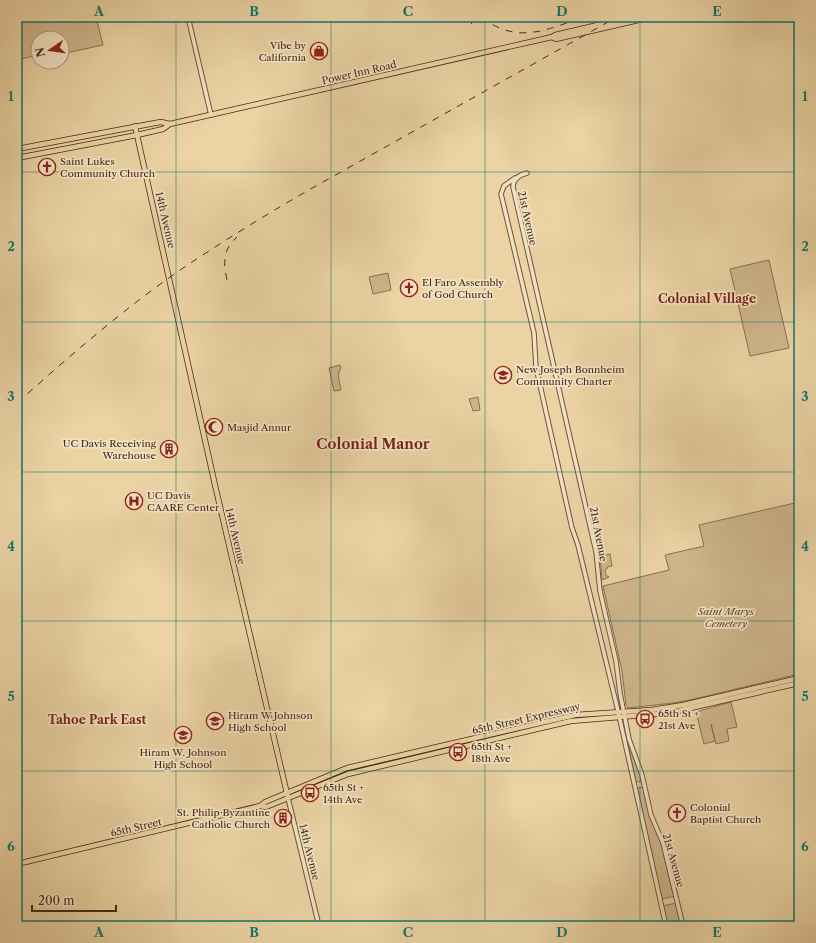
<svg xmlns="http://www.w3.org/2000/svg" width="816" height="943" viewBox="0 0 816 943" font-family="'Libre Caslon Text',serif">
	<rect width="100%" height="100%" fill="#ebd3a4"/>
	<filter id="stains"><feTurbulence type="fractalNoise" baseFrequency=".005" numOctaves="4"/><feColorMatrix values="0 0 0 0 .2 0 0 0 0 .09 0 0 0 0 .02 0 0 0 .5 -.17"/></filter>
	<radialGradient id="worn" r=".72"><stop offset=".6" stop-color="#630" stop-opacity="0"/><stop offset="1" stop-color="#630" stop-opacity=".3"/></radialGradient>
	<path fill="#cfb68c" stroke="#8a7050" d="M17 17H96L103 45 66 53 62 52V38H38V55L17 60Z
		M769 260 789 348 750 356 730 269Z
		M388 273 391 290 373 294 369 277Z
		M340 365 341 368C336 374 340 383 341 390L334 391 329 368Z
		M478 397 480 410 473 411 469 399Z
		M799 502V674L690 700 673 703 628 708 626 705 622 671 603 586 669 570 665 555 704 546 699 525Z
		M605 553 606 555 610 554 612 566 607 567V569L605 570 606 576H608L609 577 602 580 600 556Z
		M731 702 737 727 727 729 729 741 716 744 711 724 715 741 704 744 696 712Z
		M625 730 643 781 636 782Z
		M644 787 662 843 675 896 662 899 637 788Z
		M676 903 682 926H668L663 906Z"/>
	<g fill="none" stroke-linecap="round" stroke-linejoin="round">
		<defs>
			<path id="minor" d="M188 17 211 115
				M527 173C519 175 513 179 513 187L596 552 600 591 616 661 620 693 629 739 642 775 651 815 663 843 683 926
				M515 178 504 186 501 194 534 333 536 367 572 528 578 545 618 711 666 926
				M288 798 319 926"/>
			<path id="major" d="M552 37 556 39 643 19 646 17
				M135 126 215 485 288 798
				M17 149 155 123 161 122 170 124
				M17 158 137 135 163 129 170 124 552 37 555 35 632 17
				M260 806 265 802 347 768 441 746 575 715 651 710 683 705 799 678
				M17 864 260 806 266 807 348 774 571 721 669 713 799 683"/>
		</defs>
		<use href="#minor" stroke="#6f5439" stroke-width="5.5"/>
		<use href="#major" stroke="#462915" stroke-width="6"/>
		<use href="#minor" stroke="#f2e2c4" stroke-width="3.5"/>
		<use href="#major" stroke="#ebd3a4" stroke-width="4.5"/>
		<path stroke="#462915" stroke-width="1" stroke-dasharray="7 7" stroke-linecap="butt" d="M470 17 473 30
			M481 17C518 45 545 30 584 17
			M227 280C223 263 223 249 237 237
			M17 403C72 354 128 305 189 264 227 239 267 214 307 191L617 17"/>
	</g>
	<path fill="none" stroke="#0f766e" stroke-width="1" stroke-opacity="0.55" d="M176 17V926M331 17V926M485 17V926M640 17V926M17 172H799M17 322H799M17 472H799M17 621H799M17 771H799"/>
	<defs>
		<symbol id="shop-ring" viewBox="-11 -11 22 22"><circle r="9.5" fill="#f2e2c4" stroke="#8f2418" stroke-width="1.5"/><path d="M-5-2.5h2.3a2.7 3.5 0 0 1 5.4 0H5L5.5 6h-11ZM-1.5-2.5h3a1.5 2.3 0 0 0-3 0Z" fill="#8f2418"/></symbol>
		<symbol id="church-ring" viewBox="-11 -11 22 22"><circle r="9.5" fill="#f2e2c4" stroke="#8f2418" stroke-width="1.5"/><path d="M-1.2-6h2.4v3.5h3.3v2.4h-3.3V6h-2.4V-.1h-3.3v-2.4h3.3Z" fill="#8f2418"/></symbol>
		<symbol id="school-ring" viewBox="-11 -11 22 22"><circle r="9.5" fill="#f2e2c4" stroke="#8f2418" stroke-width="1.5"/><path d="M0-5L7-2L0 1L-7-2ZM-4 1L0 2.5L4 1V4Q0 6-4 4Z" fill="#8f2418"/></symbol>
		<symbol id="mosque-ring" viewBox="-11 -11 22 22"><circle r="9.5" fill="#f2e2c4" stroke="#8f2418" stroke-width="1.5"/><path d="M3.5-4.9A6 6 0 1 0 3.5 4.9A5 5 0 1 1 3.5-4.9Z" fill="#8f2418"/></symbol>
		<symbol id="building-ring" viewBox="-11 -11 22 22"><circle r="9.5" fill="#f2e2c4" stroke="#8f2418" stroke-width="1.5"/><path d="M-4-6H4V6H1V3H-1V6H-4ZM-2.5-4.3h1.7v1.8h-1.7ZM.8-4.3h1.7v1.8H.8ZM-2.5-1h1.7V.8h-1.7ZM.8-1h1.7V.8H.8Z" fill="#8f2418"/></symbol>
		<symbol id="hospital-ring" viewBox="-11 -11 22 22"><circle r="9.5" fill="#f2e2c4" stroke="#8f2418" stroke-width="1.5"/><path d="M-5-5h3v3.5h4V-5h3V5h-3V1.5h-4V5h-3Z" fill="#8f2418"/></symbol>
		<symbol id="bus-ring" viewBox="-11 -11 22 22"><circle r="9.5" fill="#f2e2c4" stroke="#8f2418" stroke-width="1.5"/><path d="M-5-6H5V4H4V6H2V4H-2V6H-4V4H-5ZM-3.5-4V0h7V-4ZM-3.5 1.2v1.5H-2V1.2ZM2 1.2v1.5H3.5V1.2Z" fill="#8f2418"/></symbol>
	</defs>
	<g fill-rule="evenodd">
		<use href="#shop-ring" x="309" y="41" width="20" height="20"/>
		<use href="#church-ring" x="37" y="157" width="20" height="20"/>
		<use href="#church-ring" x="399" y="278" width="20" height="20"/>
		<use href="#school-ring" x="493" y="365" width="20" height="20"/>
		<use href="#mosque-ring" x="204" y="417" width="20" height="20"/>
		<use href="#building-ring" x="159" y="439" width="20" height="20"/>
		<use href="#hospital-ring" x="124" y="491" width="20" height="20"/>
		<use href="#bus-ring" x="635" y="709" width="20" height="20"/>
		<use href="#school-ring" x="205" y="711" width="20" height="20"/>
		<use href="#school-ring" x="173" y="725" width="20" height="20"/>
		<use href="#bus-ring" x="448" y="742" width="20" height="20"/>
		<use href="#bus-ring" x="300" y="783" width="20" height="20"/>
		<use href="#church-ring" x="667" y="803" width="20" height="20"/>
		<use href="#building-ring" x="273" y="808" width="20" height="20"/>
	</g>
	<g text-anchor="middle" stroke-width="3.5" stroke-linejoin="round" paint-order="stroke">
		<g font-size="10" fill="#462915" stroke="#f2e2c4" text-anchor="start">
			<text x="306" y="49" text-anchor="end">Vibe by<tspan x="306" dy="12">California</tspan></text>
			<text x="60" y="165">Saint Lukes<tspan x="60" dy="12">Community Church</tspan></text>
			<text x="422" y="286">El Faro Assembly<tspan x="422" dy="12">of God Church</tspan></text>
			<text x="516" y="373">New Joseph Bonnheim<tspan x="516" dy="12">Community Charter</tspan></text>
			<text x="227" y="431">Masjid Annur</text>
			<text x="156" y="447" text-anchor="end">UC Davis Receiving<tspan x="156" dy="12">Warehouse</tspan></text>
			<text x="147" y="499">UC Davis<tspan x="147" dy="12">CAARE Center</tspan></text>
			<text x="658" y="717">65th St +<tspan x="658" dy="12">21st Ave</tspan></text>
			<text x="228" y="719">Hiram W Johnson<tspan x="228" dy="12">High School</tspan></text>
			<text x="471" y="750">65th St +<tspan x="471" dy="12">18th Ave</tspan></text>
			<text x="183" y="756" text-anchor="middle">Hiram W. Johnson<tspan x="183" dy="12">High School</tspan></text>
			<text x="323" y="791">65th St +<tspan x="323" dy="12">14th Ave</tspan></text>
			<text x="690" y="811">Colonial<tspan x="690" dy="12">Baptist Church</tspan></text>
			<text x="270" y="816" text-anchor="end">St. Philip Byzantine<tspan x="270" dy="12">Catholic Church</tspan></text>
		</g>
		<g font-size="10" fill="#462915" stroke="#f2e2c4">
			<text transform="translate(359 72) rotate(-13)" y="4">Power Inn Road</text>
			<text transform="translate(528 218) rotate(77)" y="4">21st Avenue</text>
			<text transform="translate(166 220) rotate(77)" y="4">14th Avenue</text>
			<text transform="translate(599 534) rotate(79)" y="4">21st Avenue</text>
			<text transform="translate(236 536) rotate(77)" y="4">14th Avenue</text>
			<text transform="translate(526 718) rotate(-13)" y="4">65th Street Expressway</text>
			<text transform="translate(136 827) rotate(-13)" y="4">65th Street</text>
			<text transform="translate(310 852) rotate(76)" y="4">14th Avenue</text>
			<text transform="translate(674 860) rotate(74)" y="4">21st Avenue</text>
		</g>
		<g font-size="10" font-style="italic" fill="#61452d" stroke="#f2e2c4">
			<text x="726" y="615">Saint Marys<tspan x="726" dy="12">Cemetery</tspan></text>
		</g>
		<g font-size="12" font-weight="bold" fill="#7a1f14" stroke="#f2e2c4">
			<text x="707" y="303">Colonial Village</text>
			<text x="97" y="724">Tahoe Park East</text>
		</g>
		<g font-size="14" font-weight="bold" fill="#7a1f14" stroke="#f2e2c4">
			<text x="373" y="449">Colonial Manor</text>
		</g>
	</g>
	<rect width="816" height="943" fill="none" stroke="#ebd3a4" stroke-width="44"/>
	<g transform="translate(50 50) rotate(257)"><circle r="19" fill="#f2e2c4" stroke="#ad987e"/>
	<path d="M0-3L7 15L0 10L-7 15Z" fill="#8f2418"/>
	<text y="-6" font-size="11" font-weight="bold" text-anchor="middle" fill="#462915">N</text>
	</g>
	<path d="M32 905v6h84v-6" fill="none" stroke="#462915" stroke-width="2"/>
	<text x="38" y="905" font-size="12" fill="#462915" stroke="#f2e2c4" stroke-width="3" paint-order="stroke">200 m</text>
	<rect x="22" y="22" width="772" height="899" fill="none" stroke="#0f766e" stroke-width="1.5"/>
	<g font-size="13" text-anchor="middle" font-weight="bold" fill="#0f766e">
		<text x="99" y="16">A</text>
		<text x="254" y="16">B</text>
		<text x="408" y="16">C</text>
		<text x="562" y="16">D</text>
		<text x="717" y="16">E</text>
		<text x="11" y="101">1</text>
		<text x="805" y="101">1</text>
		<text x="11" y="251">2</text>
		<text x="805" y="251">2</text>
		<text x="11" y="401">3</text>
		<text x="805" y="401">3</text>
		<text x="11" y="551">4</text>
		<text x="805" y="551">4</text>
		<text x="11" y="701">5</text>
		<text x="805" y="701">5</text>
		<text x="11" y="851">6</text>
		<text x="805" y="851">6</text>
		<text x="99" y="937">A</text>
		<text x="254" y="937">B</text>
		<text x="408" y="937">C</text>
		<text x="562" y="937">D</text>
		<text x="717" y="937">E</text>
	</g>
	<rect width="100%" height="100%" filter="url(#stains)"/>
	<rect width="100%" height="100%" fill="url(#worn)"/>
</svg>
